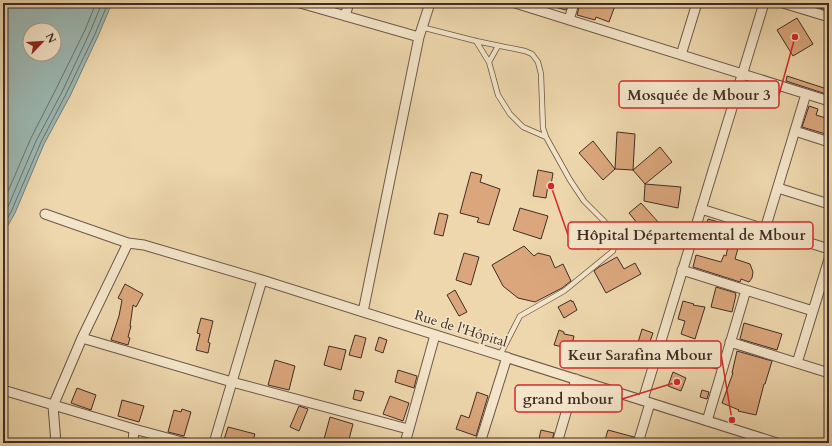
<svg xmlns="http://www.w3.org/2000/svg" width="832" height="446" viewBox="0 0 832 446" font-family="Cardo,serif">
	<rect width="100%" height="100%" fill="#eed7ad"/>
	<filter id="stains"><feTurbulence type="fractalNoise" baseFrequency=".005" numOctaves="4"/><feColorMatrix values="0 0 0 0 .2 0 0 0 0 .09 0 0 0 0 .02 0 0 0 .5 -.17"/></filter>
	<radialGradient id="worn" r=".72"><stop offset=".6" stop-color="#630" stop-opacity="0"/><stop offset="1" stop-color="#630" stop-opacity=".3"/></radialGradient>
	<path fill="#9cb8b3" stroke="#77807b" fill-rule="evenodd" d="M3 3H112L98 36 70 96 44 144 15 213 3 234ZM30 30H54V54H30Z"/>
	<g fill="none" stroke-linecap="round" stroke-linejoin="round">
		<path stroke="#6e726c" stroke-width="1" d="M3 203 31 138 56 89 85 30 96 3
			M3 216 7 209 36 141 62 92 90 32 102 3
			M3 226 11 212 41 142 66 94 95 34 108 3"/>
	</g>
	<path fill="#dba67c" stroke="#402d26" d="M547 3H568L566 10 547 5Z
		M580 3H616L609 22 596 17 595 20 577 15Z
		M804 3H829V11Z
		M797 18 813 44 793 56 777 30Z
		M787 76 827 89 826 94 786 81Z
		M809 106 818 109 816 115 829 119V135L802 127Z
		M617 132 635 134 633 170 615 169Z
		M593 141 615 169 603 180 579 153Z
		M660 147 672 162 645 184 633 170Z
		M538 170 553 173 551 185H548L546 198 533 196Z
		M471 172 482 175 480 182 500 189 489 225 477 222 479 218 460 213Z
		M645 184 681 187 678 208 644 201Z
		M641 203 669 234 655 245 629 213Z
		M520 208 548 216 541 239 513 230Z
		M439 213 448 215 443 236 434 234Z
		M708 219 726 224 724 232 706 226Z
		M599 235 605 245 598 250 591 239Z
		M729 242 739 245 735 259 750 264 753 272 752 278 749 282 741 279 740 282 693 267 696 255 721 262 724 255 726 256Z
		M524 246 534 256 538 253 550 256 555 268 563 264 571 281 562 288 535 302 518 298 503 286 492 265Z
		M464 253 479 257 471 285 456 280Z
		M617 257 624 269 635 263 641 274 606 293 594 271 599 267Z
		M125 284 143 294 136 307 133 305 130 326H131L128 337 130 338 128 345 111 340 119 316 122 300 118 298Z
		M716 287 736 293 735 295H736L732 312 711 307Z
		M455 290 467 312 459 316 447 295Z
		M571 300 572 302 573 301 577 310 564 318 558 307Z
		M683 301 694 304 693 305 705 307 695 339 681 334 685 321 678 319Z
		M201 318 213 321 208 342 210 343 208 353 196 350 200 334 197 333Z
		M744 323 782 334 777 350 740 339Z
		M642 329 653 333 647 350 637 346Z
		M559 330 564 332V334L574 336 571 349 554 345Z
		M355 335 366 338 361 358 349 355Z
		M379 337 387 340 383 353 375 350Z
		M329 346 346 350 341 370 324 365Z
		M706 347 721 353 716 369 700 363Z
		M737 351 772 361 765 384H764L756 415 738 411 739 410 722 403 733 373H732Z
		M275 360 295 366 289 390 268 385Z
		M398 370 417 376 414 388 395 382Z
		M673 372 686 378 681 391 668 386Z
		M77 388 96 395 91 410 71 403Z
		M355 390 364 392 361 401 353 399Z
		M702 390 709 392 707 399 700 397Z
		M477 392 488 396 476 436 456 429 461 415 469 418Z
		M390 396 409 403 403 421 383 414Z
		M122 400 144 406 139 422 118 416Z
		M299 406 308 409 299 431 290 427Z
		M182 409 191 412 184 436 168 432 174 410 181 412Z
		M330 417 353 424 348 443H323Z
		M228 427 255 434 252 443H223Z
		M541 430 554 433 551 443H538Z
		M608 430 634 437 632 443H604Z"/>
	<g fill="none" stroke-linecap="round" stroke-linejoin="round">
		<defs>
			<path id="lane" d="M421 27 476 41 525 51 532 54 538 62 541 74 543 128 546 137 570 180 584 201 604 221 611 232 615 242 613 251 564 291 520 316 500 355
				M476 41 489 62 498 95 510 114 523 127 546 137
				M489 62 498 46"/>
			<path id="street" d="M300 3 419 37
				M515 3 829 101
				M783 3 829 17
				M345 16 349 3
				M569 20 574 3
				M681 55 697 3
				M795 131 829 142
				M778 188 829 204
				M701 209 829 249
				M45 214 128 243
				M765 229 806 94
				M682 270 813 311
				M363 312 419 37 430 3
				M82 338 232 382 408 429
				M730 342 829 373
				M797 363 829 259
				M3 390 134 429 186 443
				M643 400 764 3
				M707 421 746 290
				M56 443 53 406 82 338 128 243 144 245 262 280 777 443
				M133 443 134 429
				M214 443 262 280
				M405 443 435 335
				M480 443 507 357
				M557 443 576 379
				M638 443 650 403"/>
		</defs>
		<use href="#lane" stroke="#6c5848" stroke-width="6"/>
		<use href="#street" stroke="#6c5848" stroke-width="11"/>
		<use href="#lane" stroke="#f4e5ca" stroke-width="4.5"/>
		<use href="#street" stroke="#f4e5ca" stroke-width="9"/>
	</g>
	<g text-anchor="middle" stroke-width="3" stroke-linejoin="round" paint-order="stroke">
		<g font-size="14" fill="#402d26" stroke="#f4e5ca">
			<text transform="translate(461 328) rotate(17)" y="5">Rue de l'Hôpital</text>
		</g>
	</g>
	<path fill="none" stroke="#d62828" stroke-width="1.5" d="M795 37L779 95M551 186L568 235M732 420L721 354M677 382L622 399"/>
	<g fill="#d62828" stroke="#f4e5ca" stroke-width="1.5">
		<circle cx="795" cy="37" r="4"/>
		<circle cx="551" cy="186" r="4"/>
		<circle cx="732" cy="420" r="4"/>
		<circle cx="677" cy="382" r="4"/>
	</g>
	<g fill="#f4e5ca" stroke="#d62828" stroke-width="1.5">
		<rect x="619" y="81" width="160" height="27" rx="4"/>
		<rect x="568" y="222" width="245" height="27" rx="4"/>
		<rect x="560" y="341" width="161" height="27" rx="4"/>
		<rect x="515" y="385" width="107" height="27" rx="4"/>
	</g>
	<g font-size="15" text-anchor="middle" font-weight="bold" fill="#402d26">
		<text x="699" y="100">Mosquée de Mbour 3</text>
		<text x="691" y="240">Hôpital Départemental de Mbour</text>
		<text x="640" y="360">Keur Sarafina Mbour</text>
		<text x="568" y="404">grand mbour</text>
	</g>
	<rect width="832" height="446" fill="none" stroke="#eed7ad" stroke-width="16"/>
	<rect x="4" y="4" width="824" height="438" fill="none" stroke="#402d26" stroke-width="2"/>
	<rect x="8" y="8" width="816" height="430" fill="none" stroke="#402d26"/>
	<g transform="translate(42 42) rotate(65)"><circle r="19" fill="#f4e5ca" stroke="#ac9b88"/>
	<path d="M0-3L7 15L0 10L-7 15Z" fill="#8f2418"/>
	<text y="-6" font-size="11" font-weight="bold" text-anchor="middle" fill="#402d26">N</text>
	</g>
	<rect width="100%" height="100%" filter="url(#stains)"/>
	<rect width="100%" height="100%" fill="url(#worn)"/>
</svg>
